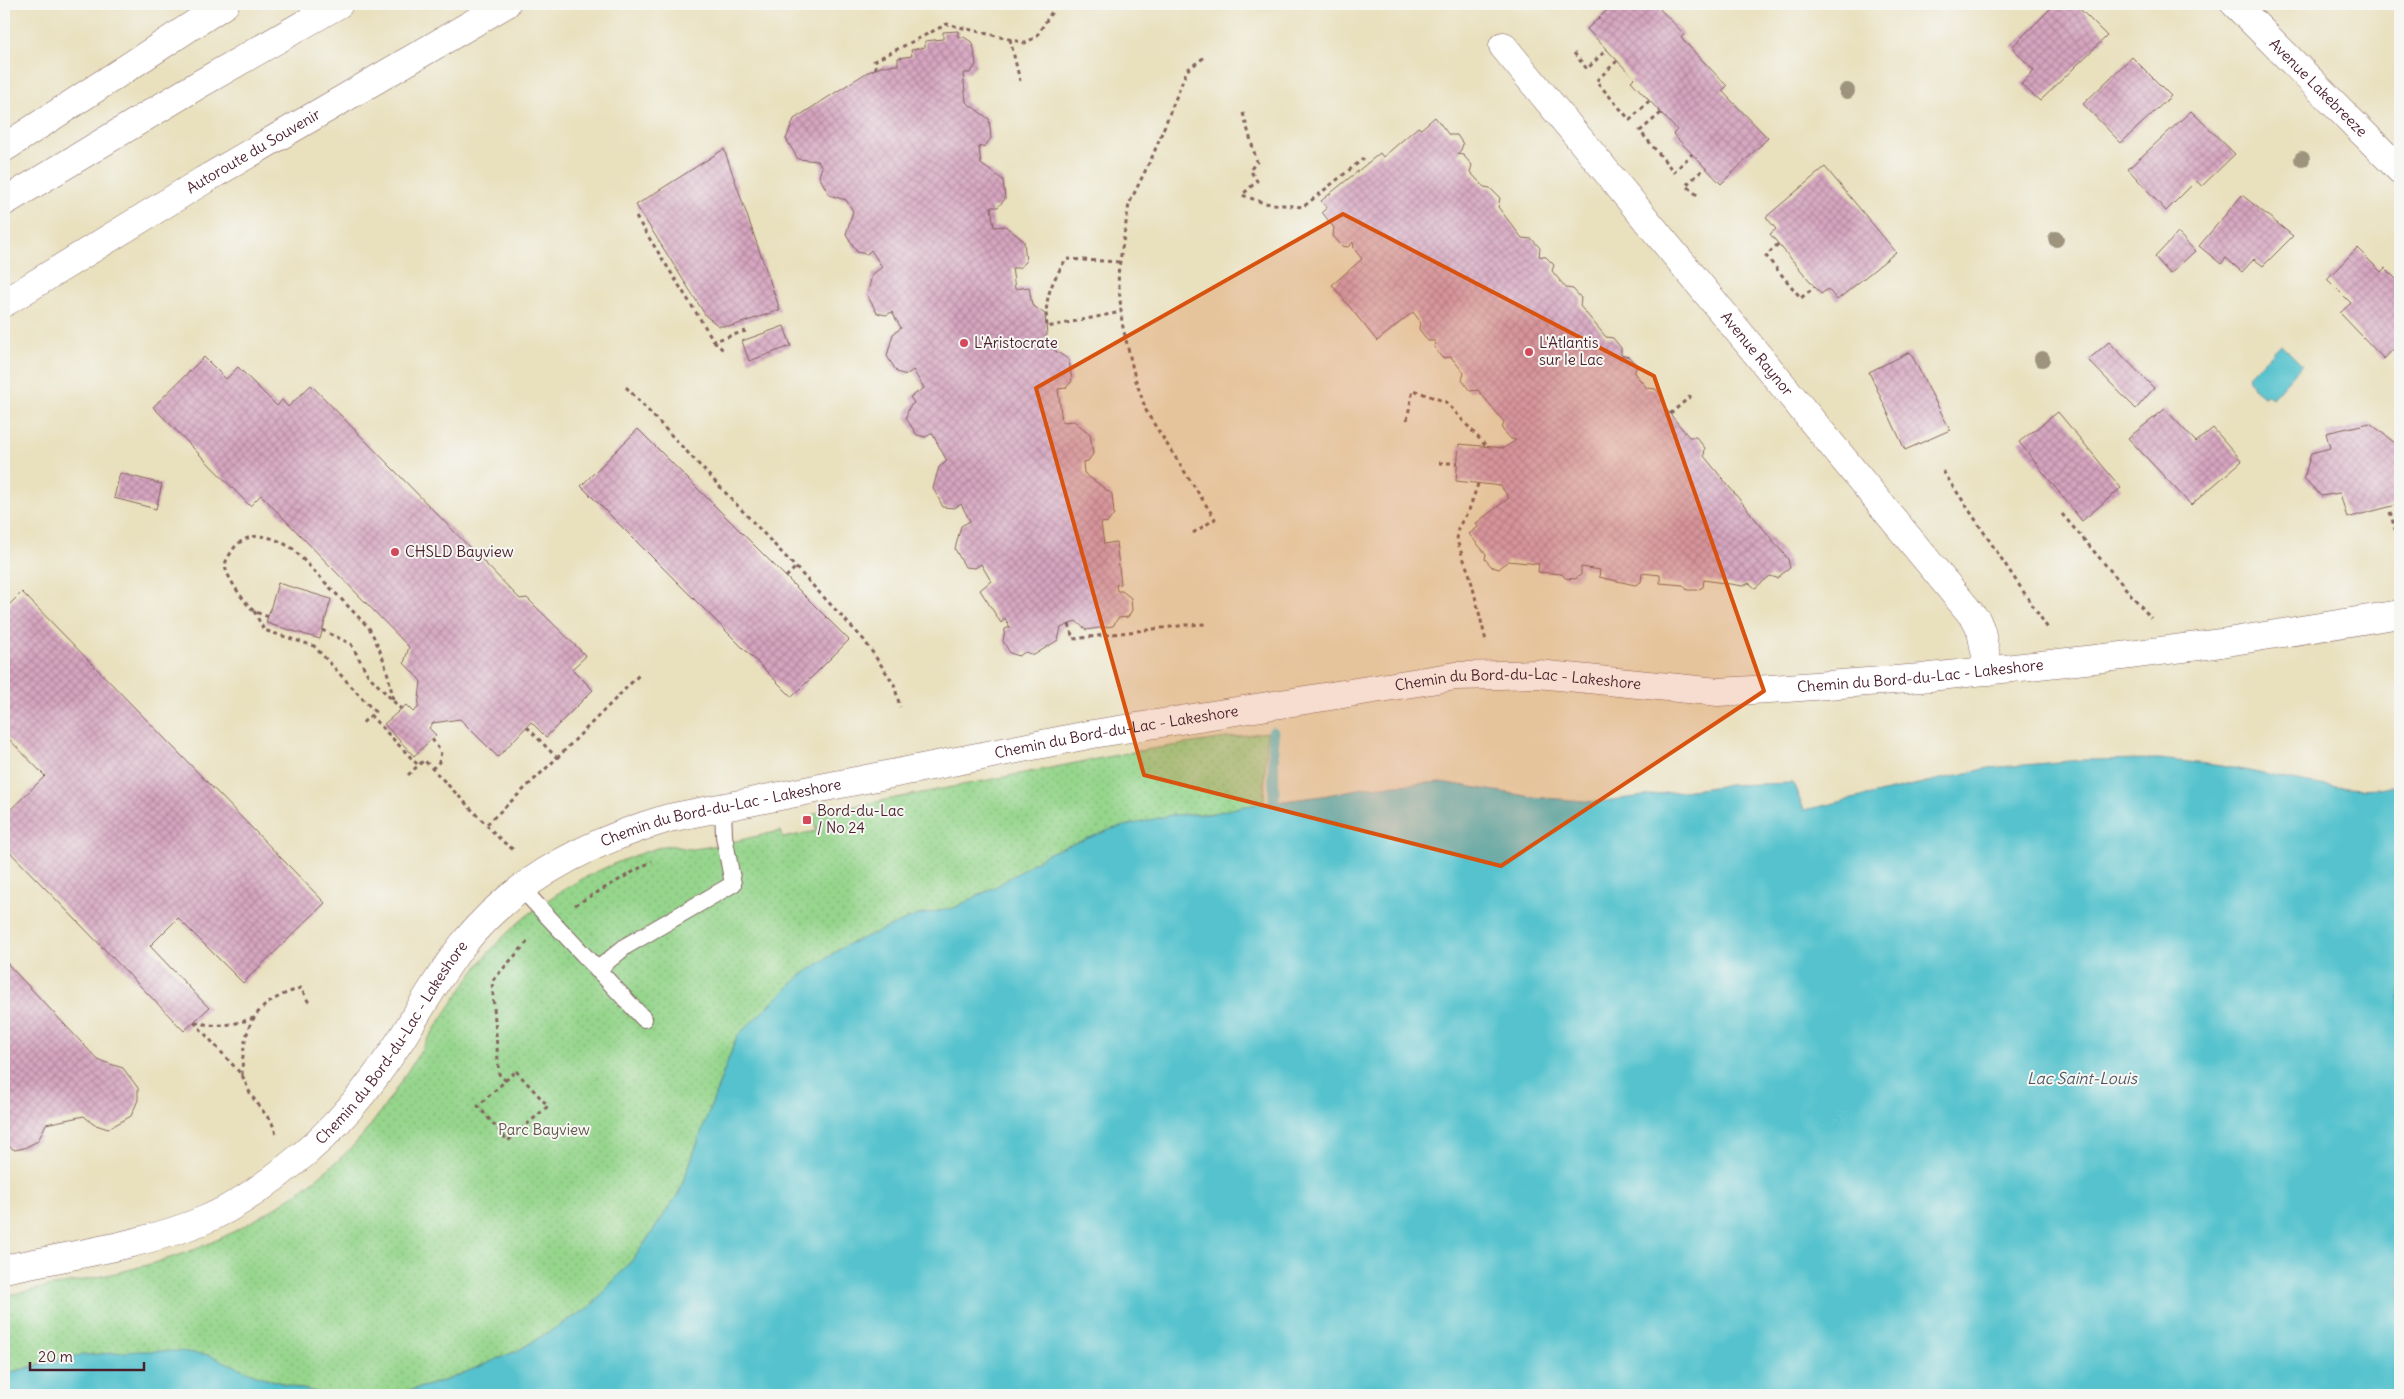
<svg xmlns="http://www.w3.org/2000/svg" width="2404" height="1399" viewBox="0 0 2404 1399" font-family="Delius,sans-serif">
	<defs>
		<pattern id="grass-dots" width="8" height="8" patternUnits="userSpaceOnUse" patternTransform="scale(1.25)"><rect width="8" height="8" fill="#95d58c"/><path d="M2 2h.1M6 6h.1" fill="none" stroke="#82b679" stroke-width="1.8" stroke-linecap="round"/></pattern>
		<pattern id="building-cross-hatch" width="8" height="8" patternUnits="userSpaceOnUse" patternTransform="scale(1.25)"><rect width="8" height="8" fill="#d6a5c0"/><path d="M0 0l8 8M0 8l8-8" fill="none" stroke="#b0869c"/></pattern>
	</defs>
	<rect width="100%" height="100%" fill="#f6f6f2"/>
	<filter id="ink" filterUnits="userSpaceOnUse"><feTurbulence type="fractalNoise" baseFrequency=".02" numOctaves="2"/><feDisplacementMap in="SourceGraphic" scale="10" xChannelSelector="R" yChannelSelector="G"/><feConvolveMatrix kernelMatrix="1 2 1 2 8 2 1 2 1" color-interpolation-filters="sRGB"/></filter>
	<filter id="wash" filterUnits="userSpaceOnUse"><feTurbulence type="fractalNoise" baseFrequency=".0096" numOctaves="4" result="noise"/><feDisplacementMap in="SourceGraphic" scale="20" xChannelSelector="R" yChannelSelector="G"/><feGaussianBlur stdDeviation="1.12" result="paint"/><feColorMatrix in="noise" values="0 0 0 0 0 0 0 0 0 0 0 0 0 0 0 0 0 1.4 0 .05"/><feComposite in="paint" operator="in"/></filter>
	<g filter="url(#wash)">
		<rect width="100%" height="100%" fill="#e9e0be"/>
		<path fill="url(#grass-dots)" stroke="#707a5c" d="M1267 732 1264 803 1209 814 1171 815 997 886 954 908 918 915 899 923 737 1036 679 1193 635 1257 590 1307 519 1350 447 1380 394 1395H332L297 1388 256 1375 41 1364 4 1374V1296C64 1283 127 1274 185 1253 240 1234 312 1188 353 1146 377 1121 395 1090 414 1061 434 1030 454 999 475 970 520 908 591 867 664 846 673 844 682 849 692 849 717 847 754 836 781 831L783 838 816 831 813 814 1138 751Z"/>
		<path fill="#55c2cd" stroke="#50707c" d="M2281 344 2302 365 2272 398 2268 395 2263 396 2253 388 2248 377Z
			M2159 759C2186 762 2213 764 2239 769 2282 777 2360 799 2400 783V1395H394L447 1380 519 1350 590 1307 635 1257 679 1193 737 1036 800 976 846 945 918 915 954 908 997 886 1049 853 1112 829 1171 815 1209 814 1245 806 1323 796 1368 787 1441 782 1532 797 1597 802 1729 785 1793 783 1804 810 1989 768 2082 760Z
			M139 1351H179L209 1355 256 1375 297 1388 332 1395H4V1374L73 1356Z"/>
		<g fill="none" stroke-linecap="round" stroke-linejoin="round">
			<path stroke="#55c2cd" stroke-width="11" d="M1273 732 1274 802"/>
		</g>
		<g id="blocks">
			<path fill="url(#building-cross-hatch)" d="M1614 4H1655L1684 34 1681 38 1727 86 1722 91 1768 138 1721 184 1673 134 1677 130 1631 81 1634 78 1587 29Z
				M2055 4H2075L2107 36 2040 101 2021 84 2034 71 2012 47Z
				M958 31V37H964L973 43 976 65 970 73H963L966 102 989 119 991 138 985 146 979 147 981 164 1003 180 1005 199 998 207H991L994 227 1005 226 1024 241 1026 262 1019 268H1012L1015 289 1029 287 1032 305 1045 314 1047 335 1040 343 1036 344 1038 349 1050 347 1069 360 1072 381 1066 388 1058 389 1062 422 1074 421 1090 434 1093 454 1088 461 1083 462 1084 473 1112 494 1114 514 1108 522 1101 523 1104 544 1116 542 1121 584 1116 585 1117 591H1122L1131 598 1132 610 1128 617 1118 618 1113 626 1086 630 1076 621 1061 628 1058 640 1034 655 1025 652 1019 656 1010 653 1003 641 1005 629 1010 627 1005 618 1001 623 980 590 991 581 981 564 975 568 965 567 955 549 961 526 970 521 961 504 954 508 943 507 933 488 939 467 947 461 932 433 926 437 917 435 906 418 909 407 914 403 910 397 924 388 913 370 906 375 897 372 887 356 893 334 901 328 892 312 886 315 877 313 867 295 872 275 882 267 871 250 867 254 857 252 846 234 853 211 846 200 829 195 819 176 822 167 818 161 798 159 786 139 794 119 866 73 883 66 898 65V58L912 56 911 50 925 47V41L943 39V32Z
				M2132 57 2171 96 2121 143 2083 104Z
				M2191 111 2235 154 2202 186 2196 181 2166 211 2128 169Z
				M1435 117 1449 135H1457L1463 144 1461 150 1457 154 1463 155 1472 165 1470 172 1484 187 1490 188 1500 198 1498 207 1522 238 1532 239 1540 248 1539 256 1546 257 1554 265 1552 271 1566 288 1573 289 1581 298 1580 306 1606 337 1613 338 1621 348V355L1629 357 1637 366 1634 373 1647 388 1656 389 1663 398V406L1670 414 1689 437H1696L1705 448 1704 456 1788 559 1790 568 1777 578 1770 576 1755 588 1749 583 1743 586 1704 580 1703 587 1697 590H1687L1683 585 1660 583V575L1642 573 1641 582 1635 585 1599 577 1600 570 1581 567V575L1575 579 1565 578 1562 574 1538 572 1539 564 1508 561 1499 569 1492 567 1485 559 1486 554 1469 534 1478 527 1476 523 1509 498 1501 486 1456 481 1459 444 1504 448 1516 440 1511 439 1502 429 1504 422 1478 390 1470 391 1462 380 1464 373 1451 357 1442 358 1434 347 1435 341H1428L1419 329 1420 321 1413 312 1377 341 1332 285 1362 259 1354 249 1353 242 1348 247 1342 246 1333 236 1334 228 1322 212 1327 208 1321 201 1380 153 1383 157 1418 127 1421 129Z
				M724 149 780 310 732 326H719L706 316 636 205Z
				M1825 167 1896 252 1837 300 1828 289 1821 294 1770 234 1776 229 1766 217Z
				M2242 195 2293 236 2263 266 2254 259 2242 272 2226 258 2221 264 2199 246Z
				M2178 233 2195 251 2170 274 2155 257Z
				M2357 248 2381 272 2385 268 2400 283V342L2384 359 2340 313 2351 303 2327 279Z
				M784 326 791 346 749 361 742 341Z
				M2109 342 2154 388 2136 409 2088 360Z
				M1910 352 1950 430 1905 450 1869 372Z
				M204 357 226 379 238 367 277 406 282 400 288 407 311 385 520 599 527 598 586 656 572 669 593 690 546 737 531 722 498 757 460 719 433 723 429 728 436 735 414 756 384 724 406 705 413 712 418 708 421 681 404 663 409 647 261 495 250 506 153 407Z
				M2165 409 2196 442 2213 428 2242 461 2191 505 2128 438Z
				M2058 412 2121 488 2082 521 2019 442Z
				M2370 423 2400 447V504L2347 518 2340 493 2321 496 2304 478 2311 453 2330 448 2326 433Z
				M638 429 849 640 792 697 581 486Z
				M120 473 162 484 156 509 114 498Z
				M278 583 331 599 320 639 266 623Z
				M22 592 325 903 243 983 178 918 150 946 209 1008 184 1031 4 846V816L45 776 4 734V610Z
				M4 960 98 1060 123 1068 138 1088V1100L131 1116 108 1129 93 1124 84 1116 46 1124 38 1141 24 1148 15 1150 4 1144Z"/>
		</g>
	</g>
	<g filter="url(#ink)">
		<use href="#blocks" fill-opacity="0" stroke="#82635e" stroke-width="1"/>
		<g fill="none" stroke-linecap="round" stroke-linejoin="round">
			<defs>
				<path id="service" d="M521 888 644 1019
					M597 970 626 946 733 884 724 836 723 807"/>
				<g id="minor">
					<path id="s1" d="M1503 46 1977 621 1981 631 1989 671"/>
				</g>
				<g id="tertiary">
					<path id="s2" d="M2235 4 2400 170"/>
					<path id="s3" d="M4 1269C67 1256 145 1245 204 1220 234 1208 263 1187 289 1166 335 1131 370 1087 402 1038 422 1006 441 972 464 943 516 878 591 841 669 818L1093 734 1456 676 1538 674 1718 692 1787 688 1921 678 2122 656 2221 643 2400 614"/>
				</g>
				<g id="motorway">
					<path d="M4 148 225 4"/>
					<path d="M4 202 198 85 339 4"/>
					<path id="s4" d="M4 303 204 180 506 4"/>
				</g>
			</defs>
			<use href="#service" stroke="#82635e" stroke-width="18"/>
			<use href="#minor" stroke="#82635e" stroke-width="29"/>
			<use href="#tertiary" stroke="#82635e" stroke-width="29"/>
			<use href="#motorway" stroke="#82635e" stroke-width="29"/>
			<path stroke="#82635e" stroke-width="3" stroke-dasharray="4 4" stroke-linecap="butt" d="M1010 39 1020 81
				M1574 53 1587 69 1607 49
				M1617 61 1596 81 1630 120 1649 101
				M876 69 874 61 947 24 1025 43 1036 37 1053 10 1052 4
				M1243 113 1257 162 1250 170 1257 181 1242 195 1264 203 1303 207 1363 159 1367 163
				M1661 113 1640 131 1674 172 1692 154
				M1697 195 1686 185 1705 168
				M636 217 714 341 749 330
				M1778 244 1766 256 1801 298 1814 287
				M1119 262 1066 259C1051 284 1044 297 1047 327L1121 312
				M714 341 725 352
				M626 387 864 640 894 684 900 707
				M1670 414 1693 394
				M1407 420 1413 390 1446 402 1486 446
				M1439 463H1457
				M1943 471 2049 630
				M1478 484 1469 510 1458 528 1457 541 1470 576 1486 641
				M2390 512 2395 529 2400 527
				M2062 514 2151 618
				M1193 533 1215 519 1147 413 1135 378 1122 323 1118 274 1129 204 1153 155 1187 70 1206 56
				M786 577 796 567
				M254 611 264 630 314 646 375 712 360 725
				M268 617C264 615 258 613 254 611 246 605 225 575 225 565 226 559 231 553 234 548 251 528 275 537 293 549L369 628C382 651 389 674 393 700
				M1069 624 1073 639 1186 625 1206 624
				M322 630 351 644 368 675 401 709
				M370 715 418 765
				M527 727 557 758
				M432 739 441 752 439 762 433 768
				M408 775 424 760 502 841 515 851
				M487 824 557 758 641 673
				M575 905 652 861
				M194 1022 242 1075 251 1095 272 1123 276 1134
				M195 1022C217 1028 232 1025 254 1018
				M516 1071 548 1106 508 1141 478 1106Z
				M242 1075C243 1026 252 1003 301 988L309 1003
				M506 1081 499 1074 492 981 530 939"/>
			<use href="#service" stroke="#fff" stroke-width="16"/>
			<use href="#minor" stroke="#fff" stroke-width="28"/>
			<use href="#tertiary" stroke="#fff" stroke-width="28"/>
			<use href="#motorway" stroke="#fff" stroke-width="28"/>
		</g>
		<g fill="#9e947d">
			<circle cx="1847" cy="91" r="8"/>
			<circle cx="2302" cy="159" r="8"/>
			<circle cx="2056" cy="239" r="8"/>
			<circle cx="2042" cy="359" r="8"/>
		</g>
	</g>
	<path fill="#d8530f" fill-opacity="0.2" stroke="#d8530f" stroke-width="4" stroke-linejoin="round" d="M1343 214 1654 376 1764 691 1501 866 1144 775 1036 388Z"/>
	<g fill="#d1495b" stroke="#f6f6f2" stroke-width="2">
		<circle cx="964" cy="343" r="5"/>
		<circle cx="1529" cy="352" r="5"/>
		<circle cx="395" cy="552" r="5"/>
		<rect x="802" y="815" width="10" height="10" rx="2.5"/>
	</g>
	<g text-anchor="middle" stroke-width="4" stroke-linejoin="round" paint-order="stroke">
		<g font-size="15" fill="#4a1f2b" stroke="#f6f6f2">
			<text dy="5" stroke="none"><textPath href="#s2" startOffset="118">Avenue Lakebreeze</textPath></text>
			<text dy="5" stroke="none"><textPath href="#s4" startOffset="292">Autoroute du Souvenir</textPath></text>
			<text dy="5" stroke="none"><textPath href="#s1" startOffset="399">Avenue Raynor</textPath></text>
			<text dy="5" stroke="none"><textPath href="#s3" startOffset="2102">Chemin du Bord-du-Lac - Lakeshore</textPath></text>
			<text dy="5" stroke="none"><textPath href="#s3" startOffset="1698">Chemin du Bord-du-Lac - Lakeshore</textPath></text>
			<text dy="5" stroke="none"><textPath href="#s3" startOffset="1292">Chemin du Bord-du-Lac - Lakeshore</textPath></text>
			<text dy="5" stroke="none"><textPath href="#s3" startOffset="888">Chemin du Bord-du-Lac - Lakeshore</textPath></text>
			<text dy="5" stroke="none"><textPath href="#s3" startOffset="469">Chemin du Bord-du-Lac - Lakeshore</textPath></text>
		</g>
		<g font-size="15" fill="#4a1f2b" stroke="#f6f6f2" text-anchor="start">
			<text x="974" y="348">L'Aristocrate</text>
			<text x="1539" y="348">L'Atlantis<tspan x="1539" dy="17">sur le Lac</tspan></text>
			<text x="405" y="557">CHSLD Bayview</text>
			<text x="817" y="816">Bord-du-Lac<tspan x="817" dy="17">/ No 24</tspan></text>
		</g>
		<g font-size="15" fill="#605648" stroke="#f6f6f2">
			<text x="544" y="1135">Parc Bayview</text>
		</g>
		<g font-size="16" font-style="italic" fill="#4e5864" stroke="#f6f6f2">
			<text x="2082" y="1084">Lac Saint-Louis</text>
		</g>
	</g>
	<rect width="2404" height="1399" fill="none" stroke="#f6f6f2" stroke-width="20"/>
	<path d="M30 1362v8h114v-8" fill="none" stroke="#4a1f2b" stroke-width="2.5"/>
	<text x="38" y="1362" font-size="15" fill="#4a1f2b" stroke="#f6f6f2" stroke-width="4" paint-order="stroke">20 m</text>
</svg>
